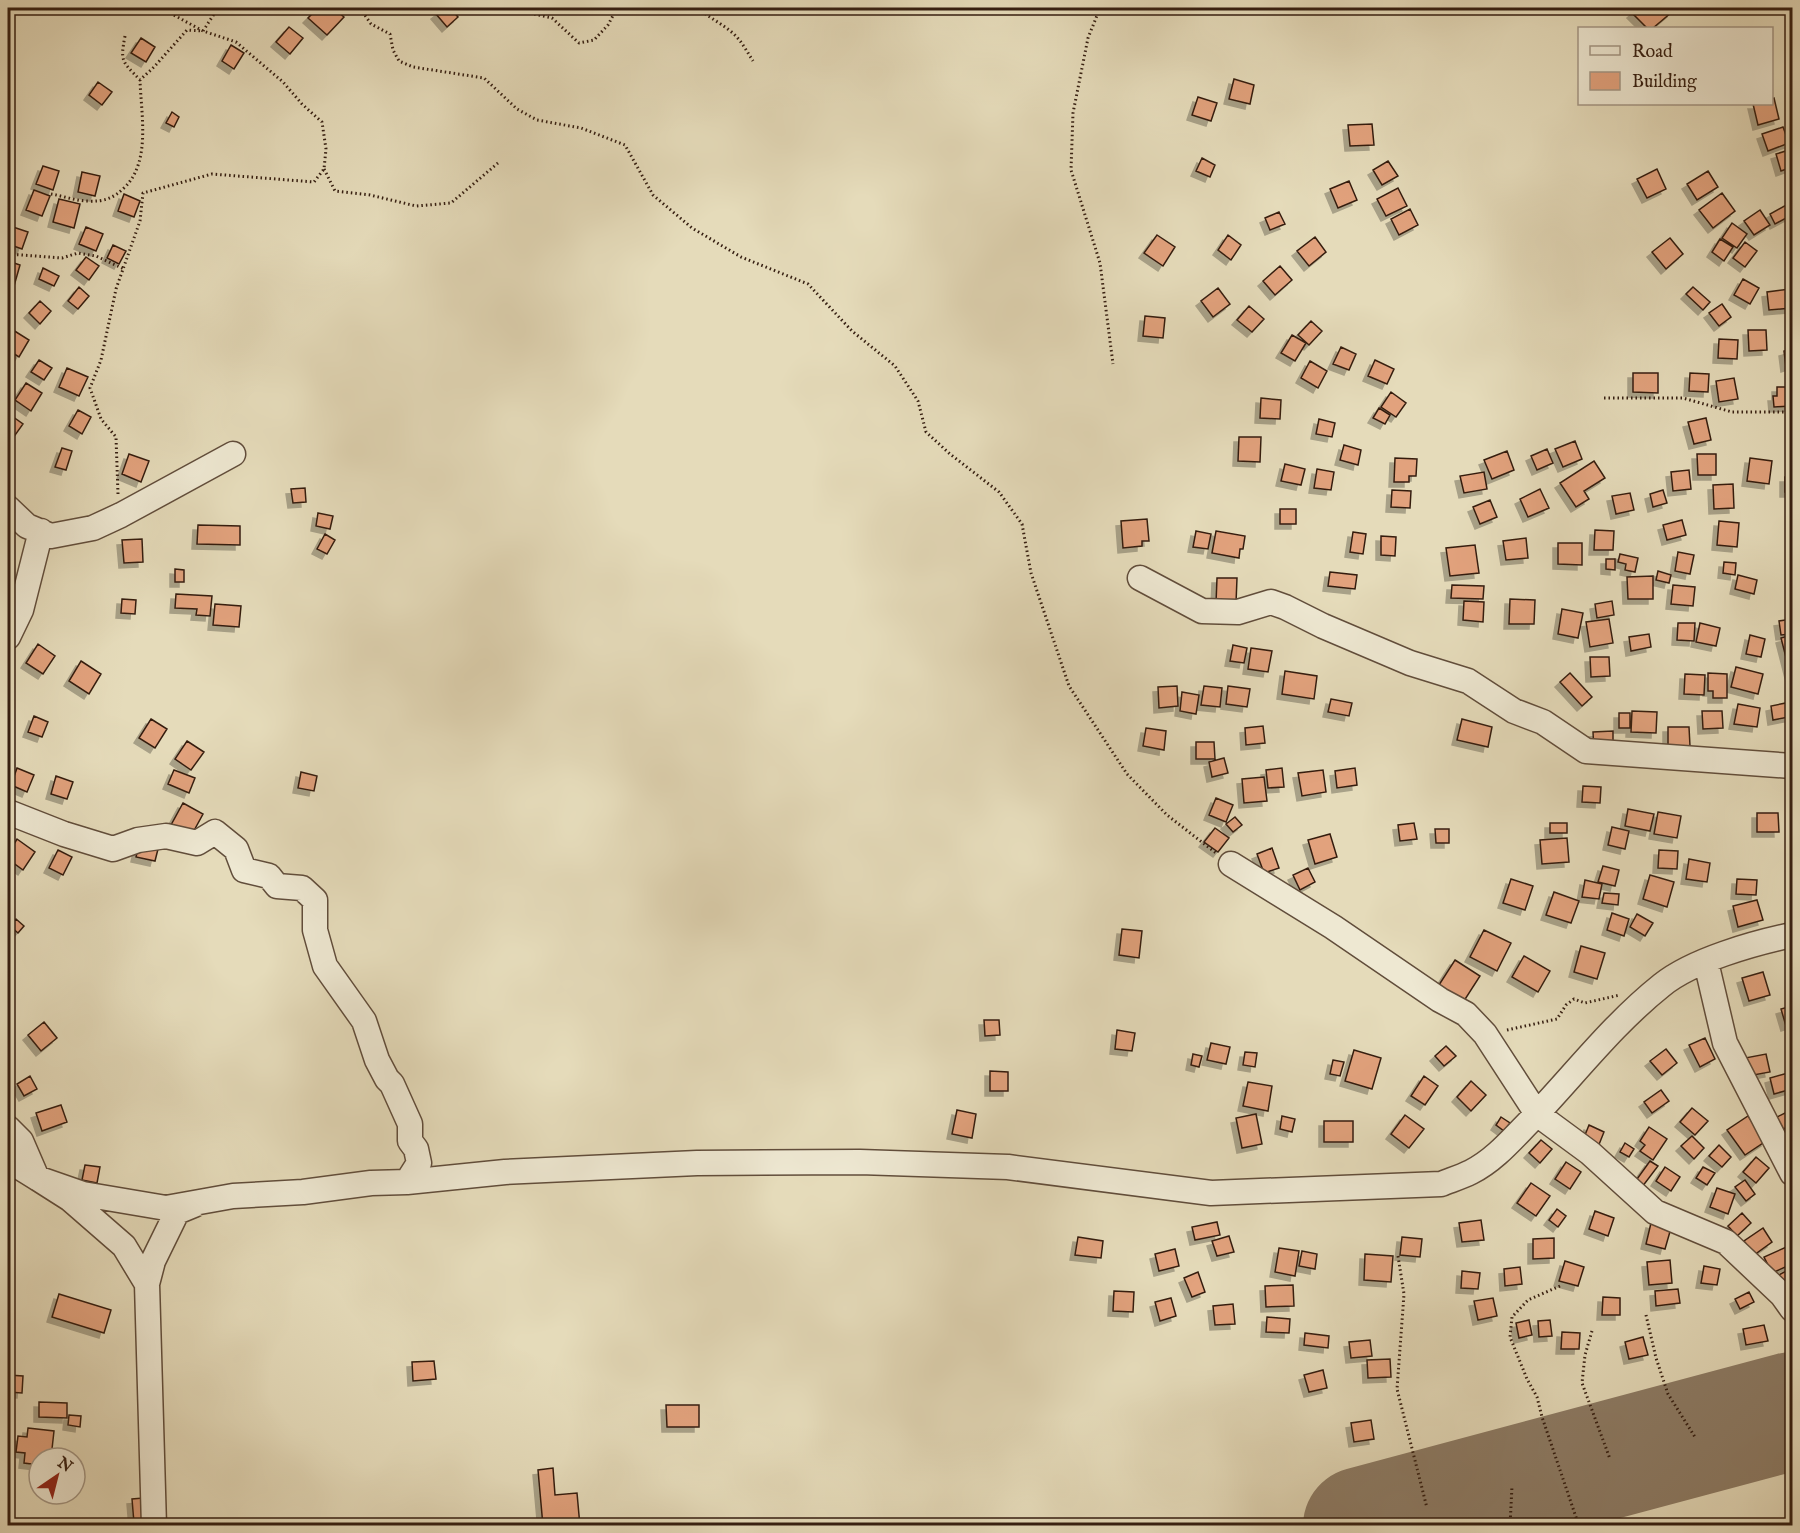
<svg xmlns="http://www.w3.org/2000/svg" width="1800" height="1533" viewBox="0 0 1800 1533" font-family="'IM FELL English',serif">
	<defs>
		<filter id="shadow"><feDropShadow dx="-5" dy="5" stdDeviation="0" flood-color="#0004"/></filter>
	</defs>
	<rect width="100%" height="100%" fill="#e5dbba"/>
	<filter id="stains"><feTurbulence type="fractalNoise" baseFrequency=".00333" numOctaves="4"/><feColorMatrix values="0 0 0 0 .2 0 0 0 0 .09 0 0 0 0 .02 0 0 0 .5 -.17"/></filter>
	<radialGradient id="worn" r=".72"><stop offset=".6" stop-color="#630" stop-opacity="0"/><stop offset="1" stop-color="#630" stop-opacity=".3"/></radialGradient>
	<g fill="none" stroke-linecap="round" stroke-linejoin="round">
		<path stroke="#8d7c66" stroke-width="118" d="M1362 1526 1792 1411"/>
	</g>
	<path fill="#e2a27d" stroke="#351e11" stroke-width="1.5" filter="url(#shadow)" d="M318 8H333L344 17 327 35 308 18Z
		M444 8H450L458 17 447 27 436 14Z
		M1638 8H1668L1672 12 1653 28H1647L1632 13Z
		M289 27 303 38 290 54 276 42Z
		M141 38 155 47 146 62 131 53Z
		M231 45 244 53 234 69 222 61Z
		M1234 79 1254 85 1250 104 1229 99Z
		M98 82 112 92 102 105 89 95Z
		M1198 97 1217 103 1211 121 1192 115Z
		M1774 98 1779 119 1758 125 1753 104H1772V99Z
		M172 112 179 117 174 127 166 123Z
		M1372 124 1374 145 1350 146 1348 125Z
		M1783 127 1789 143 1768 151 1762 134Z
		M1789 150 1792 167 1781 171 1776 154Z
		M1202 158 1215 165 1210 177 1196 171Z
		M1388 161 1398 176 1382 185 1373 170Z
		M43 166 59 171 53 190 36 184Z
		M1657 169 1666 189 1647 198 1637 179Z
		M1708 171 1718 187 1697 200 1687 184Z
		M82 172 100 176 95 196 78 192Z
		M1349 181 1357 200 1338 208 1330 189Z
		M1398 188 1407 206 1386 216 1377 199Z
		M34 190 50 196 42 216 26 210Z
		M1722 193 1735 211 1713 228 1699 210Z
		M124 194 140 201 134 217 118 211Z
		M59 199 80 204 74 228 53 222Z
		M1788 204 1792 215 1775 224 1770 214Z
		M1410 209 1418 225 1399 235 1391 219Z
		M1760 210 1770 225 1754 235 1744 221Z
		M1279 212 1285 224 1270 230 1265 218Z
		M1732 223 1747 234 1737 248 1722 238Z
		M10 226 28 232 22 249 8 244Z
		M86 227 103 234 96 251 79 244Z
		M1157 235 1175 247 1163 266 1144 253Z
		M1228 235 1241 245 1231 260 1218 250Z
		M1315 237 1326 252 1309 266 1297 251Z
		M1670 238 1683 254 1666 269 1652 252Z
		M1720 239 1733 247 1724 261 1712 252Z
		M1745 242 1757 251 1745 267 1733 258Z
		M113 245 126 251 119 264 107 258Z
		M86 257 99 266 89 280 76 270Z
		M8 261 20 265 14 286 8 284Z
		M1280 266 1292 280 1275 295 1263 281Z
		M43 268 59 276 54 286 39 279Z
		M1743 279 1759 288 1750 304 1734 295Z
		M79 287 89 296 78 309 68 301Z
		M1693 287 1710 302 1703 310 1686 294Z
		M1218 288 1230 304 1213 317 1201 301Z
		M1790 289 1792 308 1769 310 1767 292Z
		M40 301 51 311 40 324 29 313Z
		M1722 304 1731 317 1719 326 1709 313Z
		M1249 306 1264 319 1252 332 1237 320Z
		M1145 316 1165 318 1163 338 1143 336Z
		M1311 321 1322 331 1309 345 1298 335Z
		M13 330 29 340 19 357 8 350V338Z
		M1748 330H1766L1767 350 1749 351Z
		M1292 335 1306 343 1295 361 1281 353Z
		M1719 339 1738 340 1737 359 1718 358Z
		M1341 347 1356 354 1349 370 1333 364Z
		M1792 349V365L1786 367 1784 351Z
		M39 360 52 368 44 380 31 372Z
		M1375 360 1394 369 1387 384 1368 376Z
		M1310 361 1327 371 1318 388 1301 378Z
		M67 368 88 377 79 396 59 387Z
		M1633 373H1658V393L1633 392Z
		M1690 373 1709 374 1708 392 1689 391Z
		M1734 378 1738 399 1719 402 1716 381Z
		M26 383 42 393 31 411 15 400Z
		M1777 387H1792V406L1774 407 1773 396H1777Z
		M1391 392 1406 403 1396 417 1381 407Z
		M1261 398 1281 400 1280 419 1260 418Z
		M1379 408 1390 415 1385 424 1373 418Z
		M78 410 91 417 82 434 69 426Z
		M9 414 23 424 13 438 8 434Z
		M1706 418 1711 440 1694 444 1688 422Z
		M1319 419 1335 423 1332 437 1316 434Z
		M1239 437H1261L1260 462 1238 461Z
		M1575 441 1582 459 1563 467 1555 449Z
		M1344 445 1361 450 1358 465 1340 460Z
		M62 448 72 451 66 470 55 467Z
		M1547 449 1553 463 1537 470 1531 456Z
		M1507 451 1514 470 1492 479 1484 460Z
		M129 454 149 461 141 482 122 474Z
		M1697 454H1716V475H1698Z
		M1395 458 1417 459 1416 476H1409V482H1394Z
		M1750 458 1772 461 1769 484 1747 481Z
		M1594 461 1605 478 1584 491 1589 499 1576 507 1560 483Z
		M1285 464 1305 469 1301 485 1281 481Z
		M1317 469 1334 472 1331 490 1314 488Z
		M1689 470 1691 489 1673 491 1671 472Z
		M1484 472 1487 489 1464 493 1460 476Z
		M1785 477H1792V492H1785Z
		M1733 484 1734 508 1714 509 1713 485Z
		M305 488 306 502 293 503 291 489Z
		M1540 489 1549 508 1528 517 1520 499Z
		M1392 490 1411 491 1410 508 1391 507Z
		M1663 490 1667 503 1653 507 1650 494Z
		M1630 493 1634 510 1616 514 1612 496Z
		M1490 500 1497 517 1480 524 1473 507Z
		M1280 509H1296V524H1280Z
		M318 513 333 516 330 529 316 526Z
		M1147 519 1149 541H1142V546L1123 548 1121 521Z
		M1682 520 1686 535 1667 540 1663 525Z
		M1719 521 1739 523 1737 547 1717 545Z
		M198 525 240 526V545L197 544Z
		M1595 530 1614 531 1613 550H1594Z
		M1196 531 1211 534 1208 549 1193 547Z
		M1216 531 1245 536 1243 549H1240L1239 558 1212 553Z
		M1353 532 1366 534 1363 554 1350 552Z
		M325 534 335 540 327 554 317 549Z
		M1381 536 1396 537 1395 556 1381 555Z
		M1526 538 1528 558 1506 560 1503 541Z
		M142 539 143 562 124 563 122 540Z
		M1558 543H1582V565L1558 564Z
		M1475 545 1479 573 1450 576 1446 548Z
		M1678 552 1694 555 1690 574 1675 571Z
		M1620 554 1638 558 1635 572 1625 570 1626 564 1618 562Z
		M1606 559H1615V570L1606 569Z
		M1724 562 1736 563 1735 575 1723 573Z
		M175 569 184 570V582H175Z
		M1658 571 1671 575 1669 583 1656 580Z
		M1330 572 1357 575 1355 589 1328 586Z
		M1738 575 1757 580 1754 594 1735 589Z
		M1653 576V599H1628L1627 577Z
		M1217 578H1237L1236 603H1216Z
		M1452 585 1484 586 1483 599 1451 598Z
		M1673 585 1695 587 1693 606 1671 604Z
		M176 594 212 596 210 616 196 615 197 609 175 608Z
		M122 599 136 600 135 614 121 613Z
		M1510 599 1535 600 1534 624H1509Z
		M1464 601 1484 602 1483 622 1463 620Z
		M1612 601 1614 615 1597 618 1595 604Z
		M215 604 241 606 239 627 213 625Z
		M1562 609 1583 613 1578 638 1558 634Z
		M1609 619 1613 643 1590 647 1586 622Z
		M1792 619V634L1781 635 1779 621Z
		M1678 623H1695L1694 641 1677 640Z
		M1700 623 1720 628 1716 646 1696 642Z
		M1649 634 1651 647 1631 651 1629 637Z
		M1750 635 1765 639 1761 657 1746 654Z
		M1792 635V676L1791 677 1781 638Z
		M38 644 55 656 43 674 26 663Z
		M1233 645 1247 648 1244 663 1230 661Z
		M1251 648 1272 651 1268 672 1248 669Z
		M1590 657H1609L1610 676 1591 677Z
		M81 661 101 674 89 694 69 681Z
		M1736 667 1763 674 1758 694 1731 687Z
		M1285 671 1317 676 1314 699 1282 694Z
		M1570 673 1592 697 1582 706 1560 682Z
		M1708 673 1727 674V698H1713V691H1708Z
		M1685 674 1705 675 1704 695 1684 694Z
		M1177 686 1178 706 1159 708 1158 687Z
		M1204 686 1222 688 1220 707 1201 705Z
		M1228 686 1250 689 1247 707 1226 704Z
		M1182 692 1199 695 1196 714 1180 711Z
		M1331 699 1352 703 1349 716 1328 712Z
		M1786 703 1789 717 1773 720 1771 706Z
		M1738 704 1760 708 1757 727 1734 724Z
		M1632 711 1657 712 1656 733 1631 732Z
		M1702 711H1722L1723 728 1703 729Z
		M1619 713H1630V728H1619Z
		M34 716 48 722 42 737 28 732Z
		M151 719 167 729 155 748 139 738Z
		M1462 719 1492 727 1488 747 1457 740Z
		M1263 726 1265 743 1246 745 1245 728Z
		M1668 727H1689L1690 746 1668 747Z
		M1146 728 1166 731 1164 750 1143 746Z
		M1613 731V750L1594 751 1593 732Z
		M187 741 204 752 191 770 175 759Z
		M1196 742H1214L1215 759H1196Z
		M1224 758 1228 773 1212 777 1209 762Z
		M17 768 34 775 27 792 11 785Z
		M1282 768 1284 787 1268 788 1266 770Z
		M1355 768 1357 785 1337 788 1335 771Z
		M174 770 195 778 189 793 168 784Z
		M1323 770 1326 792 1302 796 1298 773Z
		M301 772 317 776 314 791 298 788Z
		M56 776 73 782 67 799 51 794Z
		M1264 777 1267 801 1244 803 1242 779Z
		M1583 786 1601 787 1600 803 1582 802Z
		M1216 798 1233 805 1226 822 1209 815Z
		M183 803 203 814 191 836 171 825Z
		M1628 809 1654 814 1650 831 1625 826Z
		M1658 812 1681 816 1677 838 1654 834Z
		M1757 813H1778L1779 832H1757Z
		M1235 817 1242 825 1233 832 1226 824Z
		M1414 823 1417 839 1400 841 1398 825Z
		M1550 823H1567V833H1550Z
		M1612 827 1629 831 1625 849 1608 845Z
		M1215 828 1229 838 1218 852 1204 842Z
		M1435 829H1449V843H1436Z
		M1330 834 1337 857 1315 864 1308 840Z
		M1567 838 1569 862 1542 864 1540 840Z
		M17 839 35 852 23 870 8 859V854Z
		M140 840 159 845 155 861 136 857Z
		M1272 848 1279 868 1264 873 1257 854Z
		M58 850 72 857 63 875 49 868Z
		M1659 850 1678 851 1677 869 1658 868Z
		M1689 859 1710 863 1707 882 1686 879Z
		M1603 866 1619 870 1615 886 1598 882Z
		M1308 868 1315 882 1300 890 1293 875Z
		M1650 875 1674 882 1667 907 1643 899Z
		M1511 879 1533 886 1525 910 1503 903Z
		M1737 879 1757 880 1756 895 1736 894Z
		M1585 880 1602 884 1599 899 1582 897Z
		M1554 892 1579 901 1571 923 1546 915Z
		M1604 893 1619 894 1618 905 1602 903Z
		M1757 900 1763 920 1738 927 1733 906Z
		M1612 913 1629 919 1624 936 1607 930Z
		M1637 914 1653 923 1645 936 1630 927Z
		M16 919 24 926 18 933 10 926Z
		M1122 929 1142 931 1139 958 1119 955Z
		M1484 930 1511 943 1497 971 1470 957Z
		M1581 946 1605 953 1597 979 1574 972Z
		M1524 956 1550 971 1538 992 1512 977Z
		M1455 960 1480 976 1462 1004 1437 988Z
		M1763 972 1770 995 1749 1001 1742 978Z
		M1792 1006V1024L1786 1026 1781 1009Z
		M984 1020H999L1000 1035 985 1036Z
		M44 1022 57 1038 41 1051 28 1035Z
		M1117 1030 1135 1033 1132 1051 1115 1049Z
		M1705 1038 1715 1059 1700 1067 1689 1045Z
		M1211 1043 1230 1047 1226 1064 1207 1060Z
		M1446 1046 1456 1056 1444 1066 1435 1056Z
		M1666 1049 1677 1063 1662 1075 1650 1061Z
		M1354 1050 1381 1058 1372 1089 1345 1081Z
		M1245 1052 1257 1053 1255 1067 1243 1065Z
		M1193 1054 1202 1056 1199 1067 1191 1065Z
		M1766 1054 1770 1072 1748 1076 1745 1058Z
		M1333 1060 1344 1062 1340 1076 1330 1074Z
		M990 1071 1008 1072V1091H990Z
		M1788 1073 1792 1089 1774 1094 1770 1078Z
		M30 1076 37 1089 24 1096 17 1084Z
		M1424 1076 1438 1086 1425 1105 1411 1096Z
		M1471 1081 1486 1095 1471 1111 1457 1097Z
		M1248 1082 1272 1086 1268 1111 1243 1106Z
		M1661 1090 1669 1101 1652 1113 1644 1102Z
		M61 1105 67 1122 42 1131 36 1113Z
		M1692 1108 1708 1121 1695 1135 1680 1122Z
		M957 1110 976 1114 972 1138 952 1134Z
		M1787 1112 1792 1125 1775 1133 1769 1121Z
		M1256 1114 1262 1144 1242 1148 1236 1118Z
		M1405 1115 1424 1129 1409 1148 1391 1134Z
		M1282 1116 1295 1119 1292 1132 1280 1129Z
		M1748 1116 1766 1141 1745 1155 1727 1130Z
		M1501 1117 1510 1123 1504 1131 1496 1125Z
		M1324 1121H1353V1142H1324Z
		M1589 1125 1604 1132 1598 1147 1583 1140Z
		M1649 1127 1667 1139 1653 1160 1640 1151 1645 1145 1640 1141Z
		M1692 1136 1704 1148 1694 1159 1681 1146Z
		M1541 1140 1552 1149 1540 1163 1529 1153Z
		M1625 1143 1634 1149 1629 1157 1620 1152Z
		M1719 1145 1731 1157 1722 1167 1709 1156Z
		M1756 1157 1769 1168 1756 1183 1743 1172Z
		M1650 1161 1658 1166 1639 1191 1632 1186Z
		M1566 1162 1581 1172 1570 1189 1555 1179Z
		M85 1165 100 1167 97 1183 82 1180Z
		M1665 1167 1680 1177 1671 1191 1656 1181Z
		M1703 1167 1715 1173 1707 1185 1696 1178Z
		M1745 1180 1755 1194 1746 1201 1735 1187Z
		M1531 1183 1550 1196 1536 1216 1517 1203Z
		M1717 1188 1735 1194 1728 1214 1710 1207Z
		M1557 1209 1566 1216 1558 1227 1549 1220Z
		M1595 1211 1614 1218 1608 1236 1589 1229Z
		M1742 1213 1751 1223 1737 1236 1728 1226Z
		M1481 1220 1484 1240 1462 1242 1459 1223Z
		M1217 1222 1220 1235 1195 1240 1192 1227Z
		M1651 1223 1671 1228 1665 1249 1646 1244Z
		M1763 1228 1772 1242 1754 1255 1744 1241Z
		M1229 1236 1234 1252 1217 1256 1212 1241Z
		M1078 1237 1103 1241 1101 1258 1075 1255Z
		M1402 1237 1422 1239 1420 1257 1400 1255Z
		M1554 1238V1258L1533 1259V1239Z
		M1791 1245 1792 1264 1772 1273 1764 1257Z
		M1279 1248 1299 1251 1295 1276 1275 1272Z
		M1175 1249 1179 1266 1159 1271 1155 1254Z
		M1302 1251 1317 1254 1315 1269 1299 1266Z
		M1365 1254 1393 1256 1391 1282 1364 1280Z
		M1670 1260 1672 1283 1649 1285 1647 1262Z
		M1565 1261 1584 1267 1578 1286 1559 1281Z
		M1704 1266 1720 1269 1717 1285 1701 1283Z
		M1520 1267 1522 1284 1505 1286 1504 1269Z
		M1788 1270 1792 1282 1780 1290 1773 1278Z
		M1462 1271 1480 1273 1478 1289 1461 1288Z
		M1198 1272 1205 1292 1192 1297 1184 1278Z
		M1293 1285 1294 1306 1266 1307 1265 1286Z
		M1678 1289 1680 1303 1656 1306 1655 1291Z
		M1114 1291 1134 1292 1133 1312 1113 1311Z
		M1749 1292 1754 1302 1740 1309 1735 1299Z
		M59 1294 111 1310 104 1333 52 1317Z
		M1603 1297 1620 1298V1315H1602Z
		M1171 1298 1176 1316 1160 1321 1155 1302Z
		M1493 1298 1497 1316 1478 1320 1474 1301Z
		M1233 1304 1235 1324 1215 1325 1213 1306Z
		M1267 1317 1290 1319 1289 1333 1266 1332Z
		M1529 1320 1532 1335 1519 1338 1516 1323Z
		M1550 1320 1552 1336 1539 1337 1538 1321Z
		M1764 1325 1768 1341 1746 1345 1743 1329Z
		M1562 1332 1580 1333 1579 1349H1561Z
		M1305 1333 1329 1336 1328 1348 1304 1345Z
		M1643 1337 1648 1355 1629 1359 1625 1342Z
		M1370 1340 1372 1356 1351 1358 1349 1342Z
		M1390 1359 1391 1377 1368 1378 1367 1360Z
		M434 1361 436 1379 413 1381 412 1362Z
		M1323 1370 1327 1388 1309 1392 1304 1375Z
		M8 1375 23 1376 22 1393 8 1392Z
		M39 1402 67 1403V1418L39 1417Z
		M666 1405H699V1427H667Z
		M69 1415 81 1416 80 1427 68 1425Z
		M1371 1420 1374 1439 1354 1442 1351 1423Z
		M28 1428 54 1431 51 1458H39V1465L24 1463 25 1453 16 1452 18 1436 27 1437Z
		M553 1468 555 1495 577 1493 580 1526H543L538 1470Z
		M143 1498 144 1522 134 1523 132 1499Z"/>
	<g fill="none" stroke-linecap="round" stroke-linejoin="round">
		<defs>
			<path id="minor" d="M8 508 27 526 51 536 93 528 121 515 233 454
				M1140 578 1202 611 1238 612 1271 602 1285 607 1323 626 1410 663 1468 681 1514 711 1543 722 1586 751 1792 766
				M8 637 21 610 41 531
				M8 812 64 834 113 849 138 840 166 836 197 843 215 832 236 849 244 870 269 876 277 886 302 888 315 900V930L325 966 364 1021 377 1060 387 1079 392 1084 410 1124V1141L416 1149 419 1163 407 1182
				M1231 864 1333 927 1440 1000 1466 1014 1485 1034 1537 1114 1590 1153 1655 1212 1726 1242 1782 1295 1792 1309
				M1706 962 1725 1043 1792 1173
				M8 1128 21 1141 37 1178 70 1199 124 1246 147 1284 154 1526
				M8 1160 37 1178 83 1194 166 1208 233 1196 303 1192 371 1183 407 1182 505 1172 697 1163 860 1162 1008 1167 1211 1193 1441 1184C1451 1180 1461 1177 1471 1172 1495 1160 1513 1138 1532 1119 1575 1074 1613 1024 1662 985 1693 960 1754 943 1792 935
				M147 1284 153 1261 177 1212 194 1205"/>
		</defs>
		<use href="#minor" stroke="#614d3b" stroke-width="27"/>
		<path stroke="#351e11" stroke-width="3" stroke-dasharray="1.5 3" stroke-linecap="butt" d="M360 8 371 24 390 34 393 50 399 61 413 67 484 78 517 109 537 120 581 128 625 145 653 195 692 228 741 257 808 284 852 331 895 366 918 401 926 432 950 454 999 492 1022 524 1031 573 1069 686 1127 774 1167 815 1216 853
			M508 8 552 18 579 43 594 40 608 25 617 8
			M698 8C708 17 719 22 729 30 740 38 746 50 753 61
			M1100 8 1088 38 1073 113 1071 170 1100 263 1113 364
			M125 36C120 62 122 61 140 80L154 67 187 30 203 31 218 8
			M324 169 335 191 370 195 416 206 451 203 498 163
			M51 194C63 196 76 201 88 201 104 202 114 198 125 187 151 161 141 114 140 80
			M8 254 62 258 78 253 96 256 124 269
			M1604 398H1683L1732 412H1792
			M118 494 116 437 101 419 90 388 101 360 116 289 140 221 143 193 212 174 314 182 324 169 326 149 322 122 302 104 283 82 236 42 203 31 161 8
			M1507 1030 1557 1019 1566 1005 1574 999 1585 1003 1620 995
			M1398 1256 1404 1294 1397 1389 1427 1508
			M1560 1286 1528 1300 1512 1317 1510 1337 1527 1379 1537 1397 1542 1417 1579 1526
			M1646 1315 1656 1358 1668 1394 1695 1437
			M1592 1331 1585 1355 1582 1383 1610 1459
			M1510 1526 1512 1486"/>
		<use href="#minor" stroke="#eee8d2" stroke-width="24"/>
	</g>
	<rect width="1800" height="1533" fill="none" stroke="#e5dbba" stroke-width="30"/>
	<rect x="9" y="9" width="1782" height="1515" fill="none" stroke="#351e11" stroke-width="3"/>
	<rect x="15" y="15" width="1770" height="1503" fill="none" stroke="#351e11" stroke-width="1.5"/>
	<rect x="1578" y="27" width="195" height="78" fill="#eee8d2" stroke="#a49785" stroke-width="1.5"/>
	<rect x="1590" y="46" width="30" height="9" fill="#eee8d2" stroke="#a49785" stroke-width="1.5"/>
	<text x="1632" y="57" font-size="18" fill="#351e11">Road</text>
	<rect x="1590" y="72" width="30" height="18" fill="#e2a27d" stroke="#a49785" stroke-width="1.5"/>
	<text x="1632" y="87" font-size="18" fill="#351e11">Building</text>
	<g transform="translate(57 1476) rotate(35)"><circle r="28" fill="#eee8d2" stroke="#a49785" stroke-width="1.5"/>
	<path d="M0-4.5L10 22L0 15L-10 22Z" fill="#8f2418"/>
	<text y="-9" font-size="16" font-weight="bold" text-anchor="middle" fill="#351e11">N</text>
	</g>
	<rect width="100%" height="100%" filter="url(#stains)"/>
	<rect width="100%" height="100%" fill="url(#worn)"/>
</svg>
